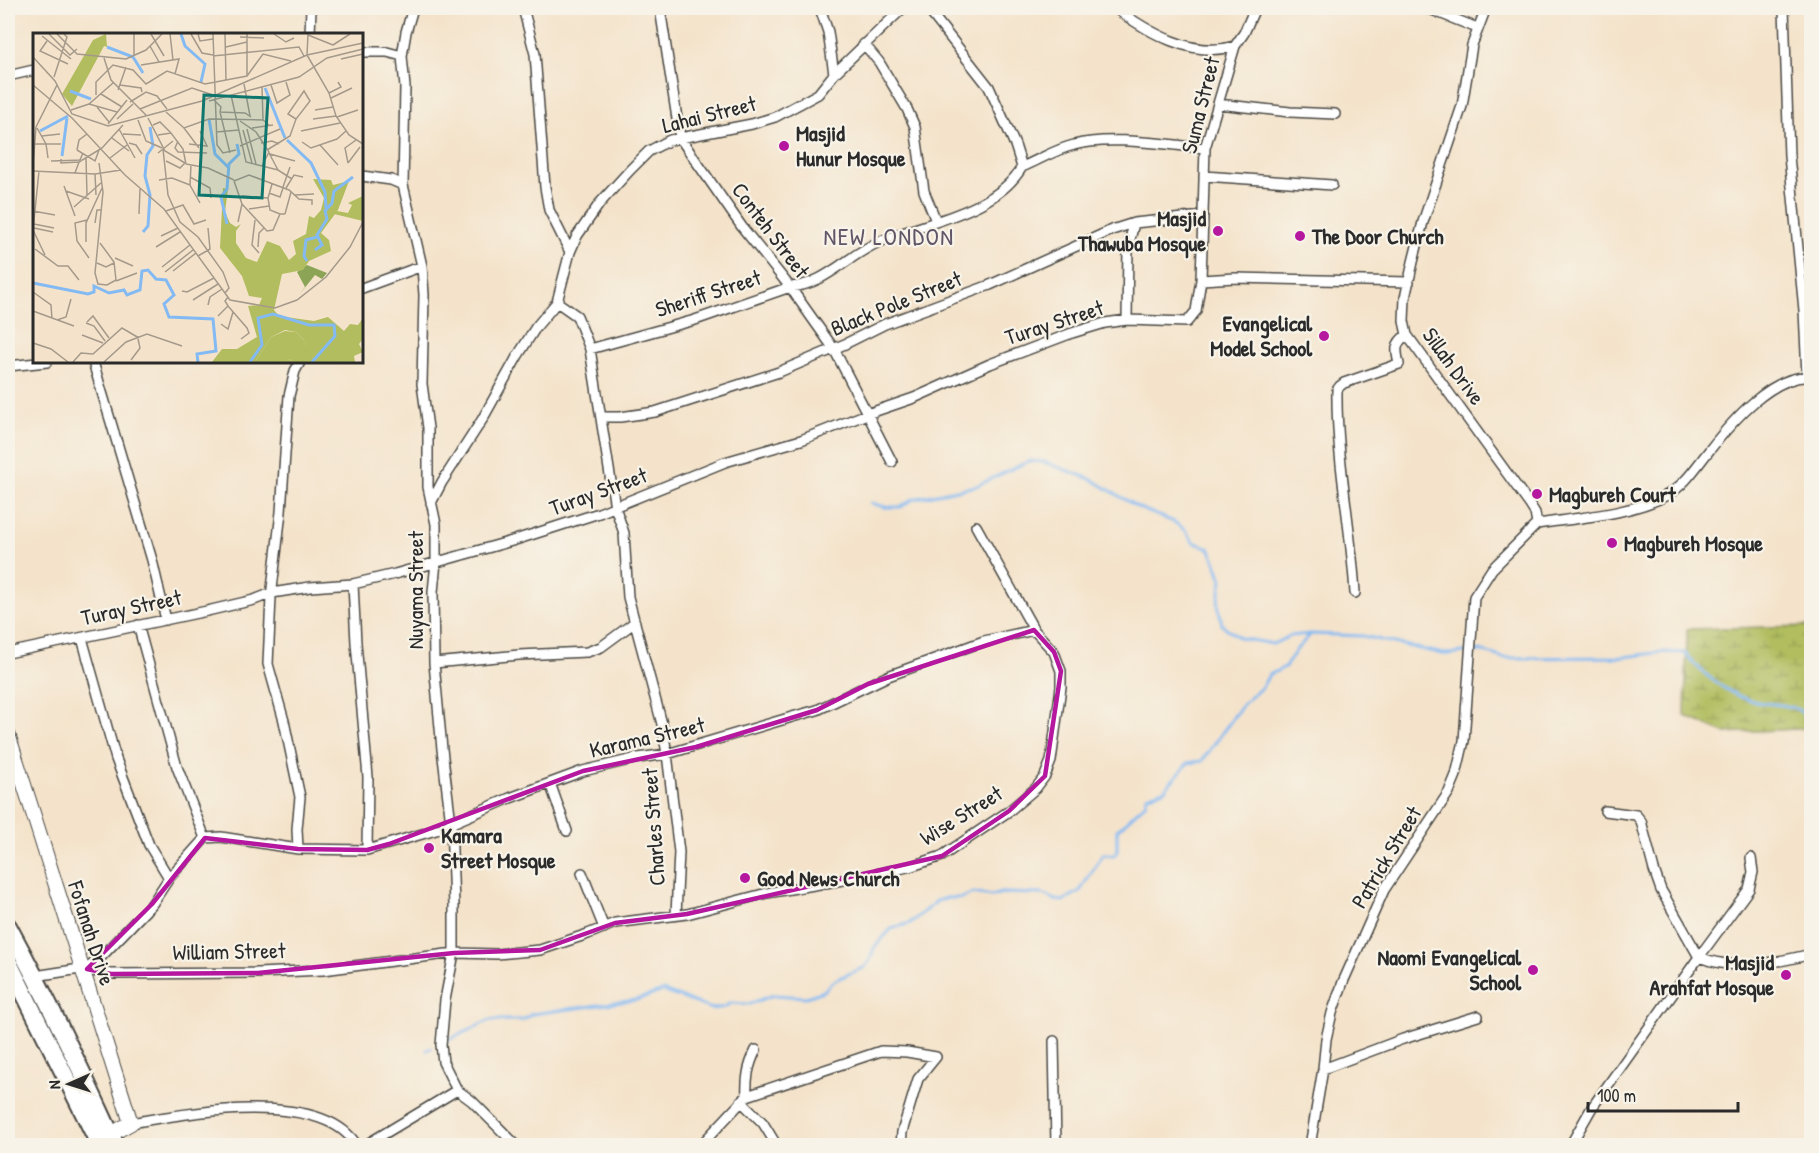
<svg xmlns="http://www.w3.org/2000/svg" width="1819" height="1153" viewBox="0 0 1819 1153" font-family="'Patrick Hand',sans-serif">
	<defs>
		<pattern id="wetland-marsh" width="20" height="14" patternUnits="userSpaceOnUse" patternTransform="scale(1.5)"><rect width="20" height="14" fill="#b1bd5f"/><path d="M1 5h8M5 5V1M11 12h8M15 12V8" fill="none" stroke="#909a4f"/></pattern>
	</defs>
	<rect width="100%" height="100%" fill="#f7f3e8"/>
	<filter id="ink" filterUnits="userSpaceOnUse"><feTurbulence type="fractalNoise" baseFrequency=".0167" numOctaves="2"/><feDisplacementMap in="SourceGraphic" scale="12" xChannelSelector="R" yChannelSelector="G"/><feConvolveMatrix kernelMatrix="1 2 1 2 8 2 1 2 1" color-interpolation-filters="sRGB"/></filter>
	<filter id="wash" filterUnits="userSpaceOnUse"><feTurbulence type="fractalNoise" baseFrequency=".008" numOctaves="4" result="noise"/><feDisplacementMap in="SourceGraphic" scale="24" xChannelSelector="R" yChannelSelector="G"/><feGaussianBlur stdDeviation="1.35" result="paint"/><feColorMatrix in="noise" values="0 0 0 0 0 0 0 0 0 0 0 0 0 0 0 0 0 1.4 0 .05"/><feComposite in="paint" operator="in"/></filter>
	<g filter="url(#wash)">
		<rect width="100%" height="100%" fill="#f4e3ca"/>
		<path fill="url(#wetland-marsh)" stroke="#6e7445" stroke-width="1.5" d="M1811 626V728L1725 733 1685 716 1687 629Z"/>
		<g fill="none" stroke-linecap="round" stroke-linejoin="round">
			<path stroke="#84baf3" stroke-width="3" d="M27 8H29
				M871 503 885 507H901L913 499 976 486 1029 461 1044 462 1093 480 1139 508 1174 522 1185 530 1193 542 1209 548 1215 560 1222 580 1218 604 1222 625 1240 638 1273 644 1290 636 1311 634 1363 636 1443 654C1454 655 1463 651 1473 651 1484 650 1494 655 1503 658L1624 657 1663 652 1685 653C1701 673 1725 692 1749 700 1763 705 1789 703 1800 711 1809 717 1805 728 1812 735
				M444 1042 490 1020H523L532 1014 636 1000 663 991 712 1009 725 1007 730 1003 749 1004 774 995 806 997 824 991 831 983 839 978 865 967 870 960 874 948 891 929 910 923 937 901 946 898H962L973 893 992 896 1001 893 1043 894 1055 900 1063 901 1080 891 1103 854 1114 855 1117 852V830L1145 804 1147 796 1164 790 1188 763 1202 761 1243 704 1262 687 1269 675 1285 667 1297 649 1310 635
				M427 1050 431 1048"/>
		</g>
	</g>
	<g filter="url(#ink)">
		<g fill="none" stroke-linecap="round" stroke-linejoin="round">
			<defs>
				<path id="street" d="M413 8 406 32 402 56 405 87 403 185 422 266 424 295 422 384 428 428V487L436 524V562L433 592 434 663 442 749 451 823 454 905V953L445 1000 441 1045 443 1062 457 1090 472 1101 517 1146
					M523 8 535 54 545 187 549 210 570 252
					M660 8 680 138 742 227 790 287 834 349 892 462
					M820 8 828 32 834 74
					M927 8 989 87 1015 145 1022 167
					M1115 8C1148 32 1193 59 1235 46
					M1427 8 1477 28
					M1486 8 1472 45 1462 106 1423 222 1413 262 1405 298 1404 321 1407 335 1530 505 1535 513 1537 524
					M1784 8 1789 156 1804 310 1807 376
					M310 34 311 8
					M864 44 879 62 907 109 915 127 924 191 936 221
					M362 52H387L402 56
					M8 76 34 70
					M1218 104 1290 112 1335 114
					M1022 167C1039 160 1056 149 1074 145 1110 135 1167 145 1205 148
					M362 176 391 180 403 185
					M1204 176 1332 185
					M1201 280 1235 278 1409 282
					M362 288 422 266
					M557 302 577 316 590 349 615 507 624 533 628 597 662 724 667 754 679 852 676 915
					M1127 320 1128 248 1134 223
					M590 349 695 320 790 287C825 285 848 255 879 242 924 222 995 213 1022 167
					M93 362 152 560 166 620
					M8 366 47 362
					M601 417H620L655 412 779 372 845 344 885 324 990 285 1112 230 1134 223 1203 216
					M431 503 442 482 482 420 517 357 536 327 557 302 570 252 577 236 600 203 630 170 649 151 670 140 752 124 775 117 818 94 834 74 903 8
					M1537 524C1576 518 1633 514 1667 495 1684 486 1696 467 1708 452 1730 424 1772 373 1812 377
					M353 584 356 643 368 777 367 850
					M1355 593C1351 525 1336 458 1337 390L1340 386 1344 383 1399 364C1396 351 1394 343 1407 335
					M138 625 177 767 205 838
					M82 638 116 759 149 845 169 878
					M8 653 207 611 254 600 272 593 310 587 353 584 395 574 512 541 599 513 725 462 801 440 867 414 914 398 990 364 1072 333 1105 323 1127 320 1187 322 1196 311 1201 280 1205 148 1235 46 1244 33 1255 8
					M434 663 519 655 587 652 601 647 635 622
					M550 783 567 831
					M1605 811 1636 815 1641 821 1654 870 1661 890 1699 957 1749 889 1753 872 1751 858
					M298 849 367 850 436 830 510 798 583 771 638 758 667 754 792 717 817 710 888 676 984 641 1034 630
					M582 873 604 928
					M87 969 101 957 152 904 169 878 205 838 221 837 298 849 297 829 300 797 284 721 268 664 271 597 281 512 289 396 295 371 300 362
					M35 976 80 969 111 974 258 973 323 970 454 953 497 954 540 950 588 934 615 923 687 914 767 893 872 875 912 866 942 856 1009 811 1036 788 1045 776 1051 761 1061 687V671L1054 652 1034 630 976 526
					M1054 1041 1056 1146
					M1323 1069 1403 1039 1478 1016
					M747 1096C746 1079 748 1066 756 1050
					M741 1101 763 1123 777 1146
					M131 1123C185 1113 323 1088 357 1146
					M364 1146 457 1090
					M700 1146 747 1096 881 1051 907 1052 936 1057 918 1079 902 1132 901 1146
					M1310 1146 1323 1069 1326 1039 1332 1013 1343 982 1384 890 1449 792 1456 775 1464 741 1474 597 1492 569 1537 524
					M1570 1146 1591 1109 1699 957C1737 972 1773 963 1812 954"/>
				<path id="secondary" d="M8 734 131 1123 111 1134"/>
				<path id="highway" d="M8 926C47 998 82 1071 116 1146
					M8 961 100 1146"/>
			</defs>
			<use href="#street" stroke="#494743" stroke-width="12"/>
			<use href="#secondary" stroke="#494743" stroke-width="16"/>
			<use href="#highway" stroke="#494743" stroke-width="20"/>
			<use href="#street" stroke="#fff" stroke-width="9"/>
			<use href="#secondary" stroke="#fff" stroke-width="14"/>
			<use href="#highway" stroke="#fff" stroke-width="16"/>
		</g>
	</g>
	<path fill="none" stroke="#b5179e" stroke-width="4.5" stroke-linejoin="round" d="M1034 630 1054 652 1061 671 1045 776 1009 811 942 856 687 914 615 923 540 950 454 953 258 973 111 974 87 969 152 904 205 838 298 849 367 850 389 844 583 771 696 747 817 710 868 684Z"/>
	<g fill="#b5179e" stroke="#f7f3e8" stroke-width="2">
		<circle cx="784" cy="146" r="6"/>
		<circle cx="1218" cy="231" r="6"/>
		<circle cx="1300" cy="236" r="6"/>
		<circle cx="1324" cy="336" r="6"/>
		<circle cx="1537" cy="494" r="6"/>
		<circle cx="1612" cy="543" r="6"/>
		<circle cx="429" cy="848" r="6"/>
		<circle cx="745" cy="878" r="6"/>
		<circle cx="1533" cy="970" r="6"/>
		<circle cx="1786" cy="975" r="6"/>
	</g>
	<g text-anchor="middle" stroke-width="4.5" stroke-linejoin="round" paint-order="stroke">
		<g font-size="22" fill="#2b2b2b" stroke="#f7f3e8">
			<text transform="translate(1200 105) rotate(-76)" y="8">Suma Street</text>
			<text transform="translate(709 114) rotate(-14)" y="8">Lahai Street</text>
			<text transform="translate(771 230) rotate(53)" y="8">Conteh Street</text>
			<text transform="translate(708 293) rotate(-18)" y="8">Sheriff Street</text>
			<text transform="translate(896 303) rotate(-22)" y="8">Black Pole Street</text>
			<text transform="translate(1054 322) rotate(-18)" y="8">Turay Street</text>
			<text transform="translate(1454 366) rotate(54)" y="8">Sillah Drive</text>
			<text transform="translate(598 491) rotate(-20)" y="8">Turay Street</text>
			<text transform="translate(415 590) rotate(-90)" y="8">Nuyama Street</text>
			<text transform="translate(131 607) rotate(-12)" y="8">Turay Street</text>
			<text transform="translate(647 737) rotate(-13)" y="8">Karama Street</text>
			<text transform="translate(961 815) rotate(-32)" y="8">Wise Street</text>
			<text transform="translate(653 827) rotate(-94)" y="8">Charles Street</text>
			<text transform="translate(1386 857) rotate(-59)" y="8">Patrick Street</text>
			<text transform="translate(92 933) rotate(72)" y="8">Fofanah Drive</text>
			<text transform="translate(229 951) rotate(-1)" y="8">William Street</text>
		</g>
		<g font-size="22" font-weight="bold" fill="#2b2b2b" stroke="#f7f3e8" text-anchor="start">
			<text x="796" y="141">Masjid<tspan x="796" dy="25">Hunur Mosque</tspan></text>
			<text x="1206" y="226" text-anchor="end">Masjid<tspan x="1206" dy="25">Thawuba Mosque</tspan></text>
			<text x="1312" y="244">The Door Church</text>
			<text x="1312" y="331" text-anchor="end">Evangelical<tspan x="1312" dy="25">Model School</tspan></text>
			<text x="1549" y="502">Magbureh Court</text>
			<text x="1624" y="551">Magbureh Mosque</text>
			<text x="441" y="843">Kamara<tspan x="441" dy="25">Street Mosque</tspan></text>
			<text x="757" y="886">Good News Church</text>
			<text x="1521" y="965" text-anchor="end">Naomi Evangelical<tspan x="1521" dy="25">School</tspan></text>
			<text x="1774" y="970" text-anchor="end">Masjid<tspan x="1774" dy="25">Arahfat Mosque</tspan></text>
		</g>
		<g font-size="24" letter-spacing="1.5" fill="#615568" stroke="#f7f3e8">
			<text x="889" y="245">NEW LONDON</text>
		</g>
	</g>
	<g transform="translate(33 33)">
		<rect width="330" height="330" fill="#f4e3ca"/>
		<path d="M330 163V188L301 181 304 178 315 180 319 172 315 170ZM252 298 263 299 272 308 274 320 256 326 260 329H222L238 304Z" fill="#b1bd5f"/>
		<path d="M274 232 294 240 289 246 282 242 266 262 272 254 264 239Z" fill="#8ca456"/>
		<path d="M73 1 74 14 71 13 39 73 29 61 60 7ZM280 146 298 147 300 152 316 148 305 177 288 200 296 207 298 218 276 228 270 237 249 241 241 277 246 283 281 288 295 284 311 298 317 291 325 292 330 285V306L326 311 330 319 321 323 322 329H260L255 325 273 320 272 308 263 299 252 297 238 304 222 329H179L189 316H204L224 304 215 273 226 272 229 265 216 263 209 243 187 215 190 155 195 156 192 179 197 190 203 194 208 191 203 198V210L213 225 224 229 234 208 247 213 256 227 263 221 260 208 273 201 276 183 281 185 288 177 291 165Z" fill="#b1bd5f"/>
		<path fill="none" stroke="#84baf3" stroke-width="3" d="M148 1 152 13 172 31 168 49M74 14 100 24 110 40M232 55 252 105M37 58 58 66M176 86 182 121 195 134M7 98 35 83M254 107 278 130 292 159 293 175M29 123 34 85M194 191 188 164 194 156 196 131 206 121 204 111M110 199 115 193 117 162 112 143 114 122 120 113 117 94M282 217 289 212 284 202 294 186 292 178 299 170 301 158 320 144M274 228 271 223 273 207 284 204M0 250 55 261 61 259V253L76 260 91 257 94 262 107 257 109 238 115 237 123 246 133 247 141 262 131 271 136 284 180 286 183 318 164 321 165 329M217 329 229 312 225 285 240 281 276 292H301L302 303 279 329"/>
		<path fill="none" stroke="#a4998a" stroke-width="1.5" d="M16 1 37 22 44 16M24 1 44 21 93 26 113 17 129 1M101 1V22M118 1 131 23M137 1 140 27M158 1 169 20 180 22M165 1 167 8 180 6M180 1 184 112 190 120 203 117M192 1 193 47M214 1V43M241 1 253 9 261 5M275 1 274 22 296 60 303 83 316 102 330 111M275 2 300 12M9 3 38 26M207 4 231 5M14 8 7 18 35 31M300 12 317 1M117 13 126 29M193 14 214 9M180 23 266 14 271 23M0 24 22 48 39 81 75 93 169 68 274 22 330 10M71 25 78 47 113 82M308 26 330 21M108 32 146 26 142 41M21 44 34 4 31 1M211 51 217 83M0 52 39 85 92 142 131 176 197 267 242 275 264 267 293 244 317 214 330 189M87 52 108 55 109 59M238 52 244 70 257 62 253 49M229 54 230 87M85 57 93 34M296 60 308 54 305 49M68 61 89 74M63 62V49L80 32 100 37 113 51 134 38 172 51 214 43 230 21 258 28M198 62 213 129 245 137 259 146M298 65 319 55M181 67 188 74 187 79 212 80 218 84M176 68 266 44 294 25 330 16M97 69 113 59 124 63 134 76M56 71 84 79M64 74 76 89M107 76 159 55 180 62M38 77 56 71 80 50M282 77 300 74M133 79 151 95 176 86 230 87 237 93M187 79 197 120M304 84 325 77M115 85 132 118 152 130 147 135 133 128M84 86 100 71M280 86 303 83M105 87 113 108 129 115M207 88 223 99 236 119 229 133M75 91 94 67M120 92 127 89 138 100M4 95 13 111 15 125M151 95 166 115M219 95 240 92M86 96 102 125M214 96 223 131M210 97 219 130M268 98 307 90M183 99 206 97M90 101 108 102M125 102 138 100 150 116 153 131M9 103 27 101M79 105 96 118M145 108 142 115 145 119 174 120M269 109 278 115 304 106 313 98M96 110 103 112 109 121M228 110 239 108 246 111M1 111H28M156 111 174 113 167 98M287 112 305 132M207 113 247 96M69 115 90 92M130 116 135 162 147 189 165 204 190 239 196 255 192 260M44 117 62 128 66 117M44 117 46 107 54 101M234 117 257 103 263 86 277 68 271 58 255 81 263 86M125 120 140 108M236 120 245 137M237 121 262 128M53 125 54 162M77 125 94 112M28 126V130L46 129 50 120M18 128 50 127M66 130 70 159 62 240 65 251 74 252 83 247 81 229 67 210M315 130 312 115 323 107M315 130 327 114M153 131 175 135 201 147M158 132 157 152 167 170M0 133 3 94 24 52M0 138 62 141 88 137M42 140 46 129 69 115M62 141 63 162M157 144 177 155 178 165M126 147 139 145 157 152M201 148 209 171 234 198 240 197 247 181H252M201 148 216 142 256 157 266 166 279 167V172M239 151 235 165 237 177 247 181M31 153 42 183M250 154 257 134M253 155 261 142 270 144M33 158 56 166M236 160 247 164 250 155M262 162 281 161M209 163 235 165M41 174 69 149M216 176 236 173M0 178 22 182M133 178 150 172 161 191 173 187M106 181 107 156M252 181 258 159M54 187 42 190 44 208 56 225M222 187 219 212 226 220M205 189 209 171M62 190 64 177H69M1 191 21 195M1 195 20 199M0 197 6 138M0 197 12 222M128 203 145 195M53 209V190L69 155M123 214 147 199M225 214 226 200 231 195M2 216 25 233H35L46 247M165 223 177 216 175 195M82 225 100 233M64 230 73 234 81 230M129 234 157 212M140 238 163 220M132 239 160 217M83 248 104 240M149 258 154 259 181 245M0 259 18 272 19 286M160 267 185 251M175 272 177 264 189 256M195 273 214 295 216 300 208 306M0 278 41 293M185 283 195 273 192 268 195 264M24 287 33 284 38 266M54 289 60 283 76 305M53 290 61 293 72 308M188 291 195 296 200 279M49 302 70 310M0 310 18 316 35 329M98 327 107 315 105 306M40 329 48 320 60 321 89 295 106 305M71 329 93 309 114 301 149 313"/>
		<path fill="#0f766e" fill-opacity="0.15" stroke="#0f766e" stroke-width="3" d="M171 62 235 65 229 165 166 162Z"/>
		<rect width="330" height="330" fill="none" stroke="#2b2b2b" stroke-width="3"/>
	</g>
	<rect width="1819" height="1153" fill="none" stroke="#f7f3e8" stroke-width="30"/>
	<g transform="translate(69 1084) rotate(267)" stroke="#f7f3e8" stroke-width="4.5" paint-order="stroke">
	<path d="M0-4.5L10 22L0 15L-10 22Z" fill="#2b2b2b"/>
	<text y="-9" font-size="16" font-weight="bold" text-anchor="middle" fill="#2b2b2b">N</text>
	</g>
	<path d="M1588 1102v9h150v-9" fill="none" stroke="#2b2b2b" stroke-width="3"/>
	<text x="1597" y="1102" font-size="18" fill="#2b2b2b" stroke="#f7f3e8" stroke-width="4.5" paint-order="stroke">100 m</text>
</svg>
